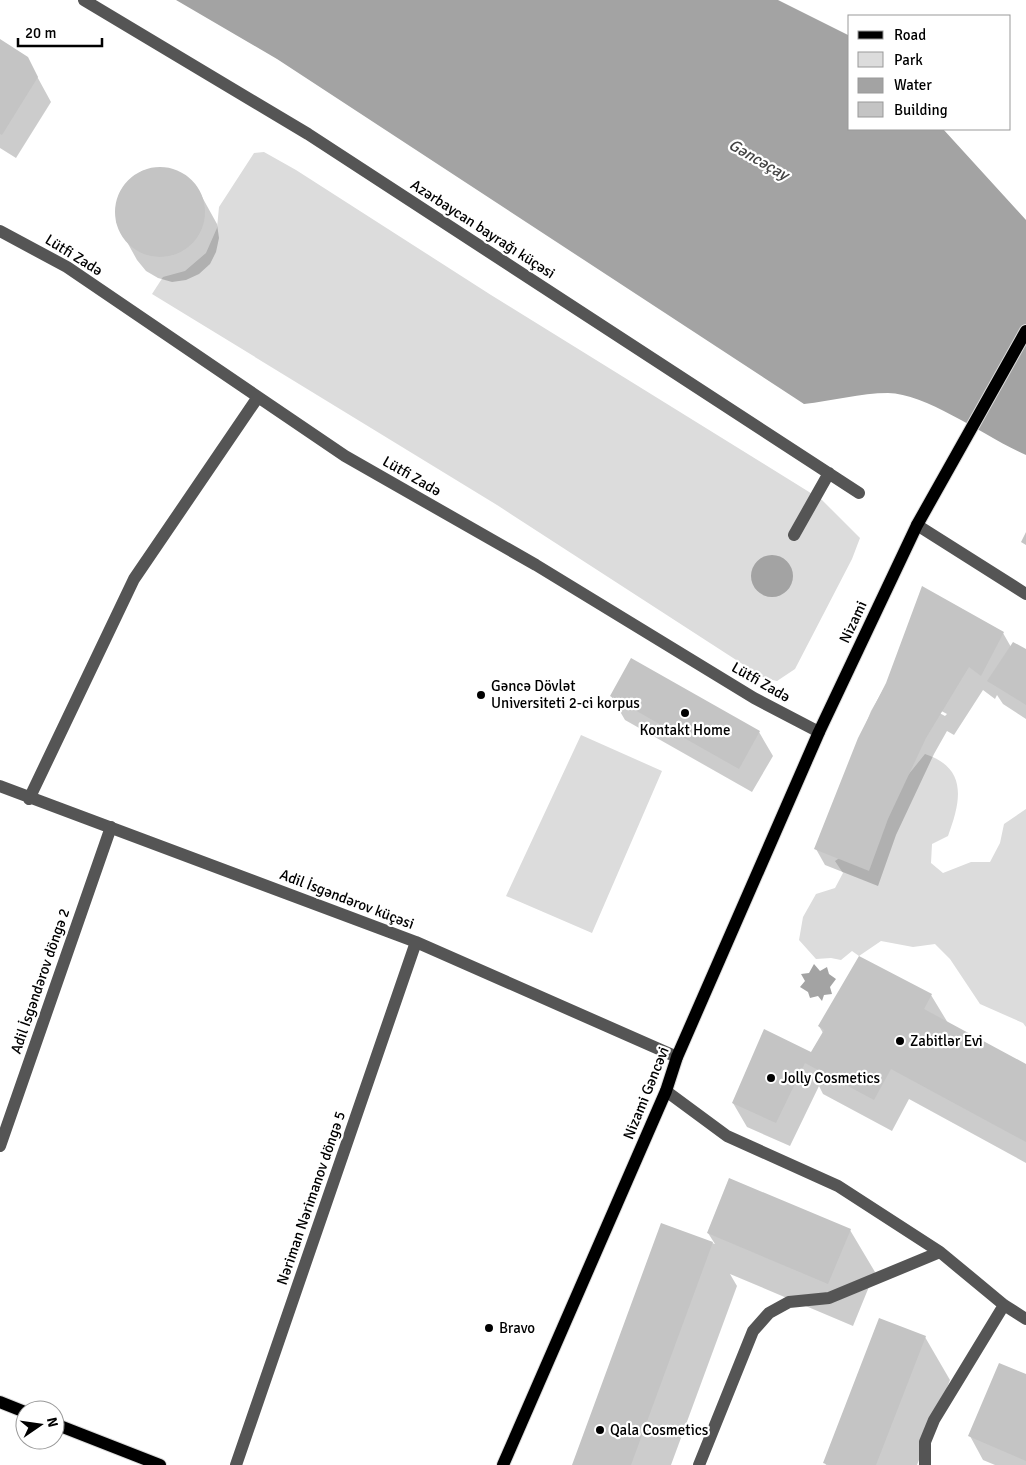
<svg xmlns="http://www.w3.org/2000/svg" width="1026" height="1465" viewBox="0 0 1026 1465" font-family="Signika,sans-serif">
	<rect width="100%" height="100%" fill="#fff"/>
	<path fill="#dcdcdc" d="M264 152 296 170 491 295 822 500 860 538 852 559 795 669 777 681 764 678 497 505 152 294 163 277 185 271 206 253 217 228 219 207 254 153Z
		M581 735 662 771 592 933 506 896Z
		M925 754C968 768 961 801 948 836L932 844 931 863 943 873 971 862H990L1000 843 1004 824 1026 809V1027L1023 1023 980 1004 950 959 935 944 913 947 881 941 859 956 852 951 841 960 831 958 816 959 799 940 803 917 816 894 835 888 843 873 835 861 844 855Z"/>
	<path fill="#a3a3a3" d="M176 0H778L850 36V129H943L1026 220V455C987 438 928 394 888 393 861 393 831 401 804 404L277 59Z
		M751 576a21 21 0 1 1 42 0a21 21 0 1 1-42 0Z
		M814 964 820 971 827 967 829 974 836 979 830 987 832 994 824 995 822 1001 818 996 810 998 808 992 800 987 805 981 801 974 809 973Z"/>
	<path fill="#0003" fill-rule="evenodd" d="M0 41 27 58 51 102 16 158 0 148Z
		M156 168 172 169 185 176 196 186 217 224 219 238 216 252 210 264 199 274 186 280 172 282 158 278 146 271 137 260 116 222V206L120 192 129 180 142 171Z
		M923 588 1003 633 1011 647 1026 651V719L1003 704 997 695 995 699 983 690 954 735 947 731 934 754 896 835 878 886 825 865 816 849 871 711 887 683ZM904 691 947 714 945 716 904 694Z
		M611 696 759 732 773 756 752 792 625 720Z
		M931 995 948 1023 1026 1066V1163L909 1099 892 1131 823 1094 819 1086 790 1146 747 1127 733 1103 811 1053 823 1033 819 1026Z
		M662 1225 715 1244 708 1233 850 1230 875 1272 853 1326 730 1274 737 1286 671 1465H573Z
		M925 1337 950 1380 917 1465H826L825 1463Z
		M1026 1376V1465H995L983 1460 970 1436Z"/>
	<path fill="#c4c4c4" d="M0 39 28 57 38 77 2 135 0 134Z
		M115 212a45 45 0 1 1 90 0a45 45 0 1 1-90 0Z
		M1026 532V545L1021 542Z
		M922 586 1004 632 981 676 969 667 926 738 888 819 869 871 814 849 858 738 886 683Z
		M1013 642 1026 649V705L987 681Z
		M631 658 760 731 739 769 610 696Z
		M859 956 932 994 924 1009 1026 1064V1142L891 1069 874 1100 805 1063 776 1123 732 1103 764 1029 811 1052 824 1030 818 1026Z
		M729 1178 851 1229 828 1284 707 1233Z
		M661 1223 713 1242 631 1465H572Z
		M879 1318 926 1336 876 1465H829L823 1463Z
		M999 1363 1026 1374V1461L968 1436Z"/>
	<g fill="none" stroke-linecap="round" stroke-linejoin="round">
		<defs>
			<path id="major" d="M0 1402 25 1412
				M55 1424 160 1465
				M503 1465 666 1091 677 1057 819 732 917 525 1026 331"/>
		</defs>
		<use href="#major" stroke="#dbdbdb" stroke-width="14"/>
		<path stroke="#555" stroke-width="12" d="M84 0 308 134 859 493
			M0 231 67 267 345 456 536 565 754 698 819 732
			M917 525 1026 594
			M794 535 829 473
			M0 786 416 942 677 1057
			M29 799 134 579 258 397
			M666 1091 727 1136 838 1186 940 1252 1004 1305 1026 1319
			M0 1146 111 827
			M236 1465 416 942
			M699 1465 753 1331 769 1313 789 1302 829 1298 940 1252
			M925 1465V1442L934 1420 1004 1305"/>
		<use href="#major" stroke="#000" stroke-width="12"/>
	</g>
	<g fill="#000" stroke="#fff" stroke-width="2">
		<circle cx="481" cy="695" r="5"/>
		<circle cx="685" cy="713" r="5"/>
		<circle cx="900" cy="1041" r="5"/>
		<circle cx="771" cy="1078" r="5"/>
		<circle cx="489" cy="1328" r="5"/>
		<circle cx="600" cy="1430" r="5"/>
	</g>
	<g text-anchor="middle" stroke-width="4.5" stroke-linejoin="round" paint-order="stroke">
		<g font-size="15" fill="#000" stroke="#fff">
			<text transform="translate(483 229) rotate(33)" y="5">Azərbaycan bayrağı küçəsi</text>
			<text transform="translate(74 255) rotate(32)" y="5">Lütfi Zadə</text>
			<text transform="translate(412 476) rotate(30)" y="5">Lütfi Zadə</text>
			<text transform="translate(853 622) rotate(-65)" y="5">Nizami</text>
			<text transform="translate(761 682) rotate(30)" y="5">Lütfi Zadə</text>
			<text transform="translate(347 899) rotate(21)" y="5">Adil İsgəndərov küçəsi</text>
			<text transform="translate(40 981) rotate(-71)" y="5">Adil İsgəndərov döngə 2</text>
			<text transform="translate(646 1093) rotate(-68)" y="5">Nizami Gəncəvi</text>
			<text transform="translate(311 1198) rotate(-71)" y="5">Nəriman Nərimanov döngə 5</text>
		</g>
		<g font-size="15" fill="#000" stroke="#fff" text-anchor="start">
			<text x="491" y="691">Gəncə Dövlət<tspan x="491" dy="17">Universiteti 2-ci korpus</tspan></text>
			<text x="685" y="735" text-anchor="middle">Kontakt Home</text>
			<text x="910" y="1046">Zabitlər Evi</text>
			<text x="781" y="1083">Jolly Cosmetics</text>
			<text x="499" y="1333">Bravo</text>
			<text x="610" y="1435">Qala Cosmetics</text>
		</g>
		<g font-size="16" font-style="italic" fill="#444" stroke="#fff">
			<text transform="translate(759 159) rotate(30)" y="6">Gəncəçay</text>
		</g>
	</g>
	<rect x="848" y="15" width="162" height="115" fill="#ffffff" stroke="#999999"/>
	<rect x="858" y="31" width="25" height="8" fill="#000000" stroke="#999999"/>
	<text x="894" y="40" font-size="15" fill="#000000">Road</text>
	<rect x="858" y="52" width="25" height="15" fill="#dcdcdc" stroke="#999999"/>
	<text x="894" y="65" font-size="15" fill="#000000">Park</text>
	<rect x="858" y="78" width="25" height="15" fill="#a3a3a3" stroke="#999999"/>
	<text x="894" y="90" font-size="15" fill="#000000">Water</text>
	<rect x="858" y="102" width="25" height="15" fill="#c4c4c4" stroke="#999999"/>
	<text x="894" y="115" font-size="15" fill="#000000">Building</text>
	<g transform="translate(40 1425) rotate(77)"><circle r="24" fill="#ffffff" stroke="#999999"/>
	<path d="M0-4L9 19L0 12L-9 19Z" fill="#000000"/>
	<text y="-8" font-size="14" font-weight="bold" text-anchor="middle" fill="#000000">N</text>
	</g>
	<path d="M18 38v8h84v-8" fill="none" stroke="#000000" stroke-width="2.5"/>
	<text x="25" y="38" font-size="15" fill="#000000" stroke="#ffffff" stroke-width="4" paint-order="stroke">20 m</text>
</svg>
